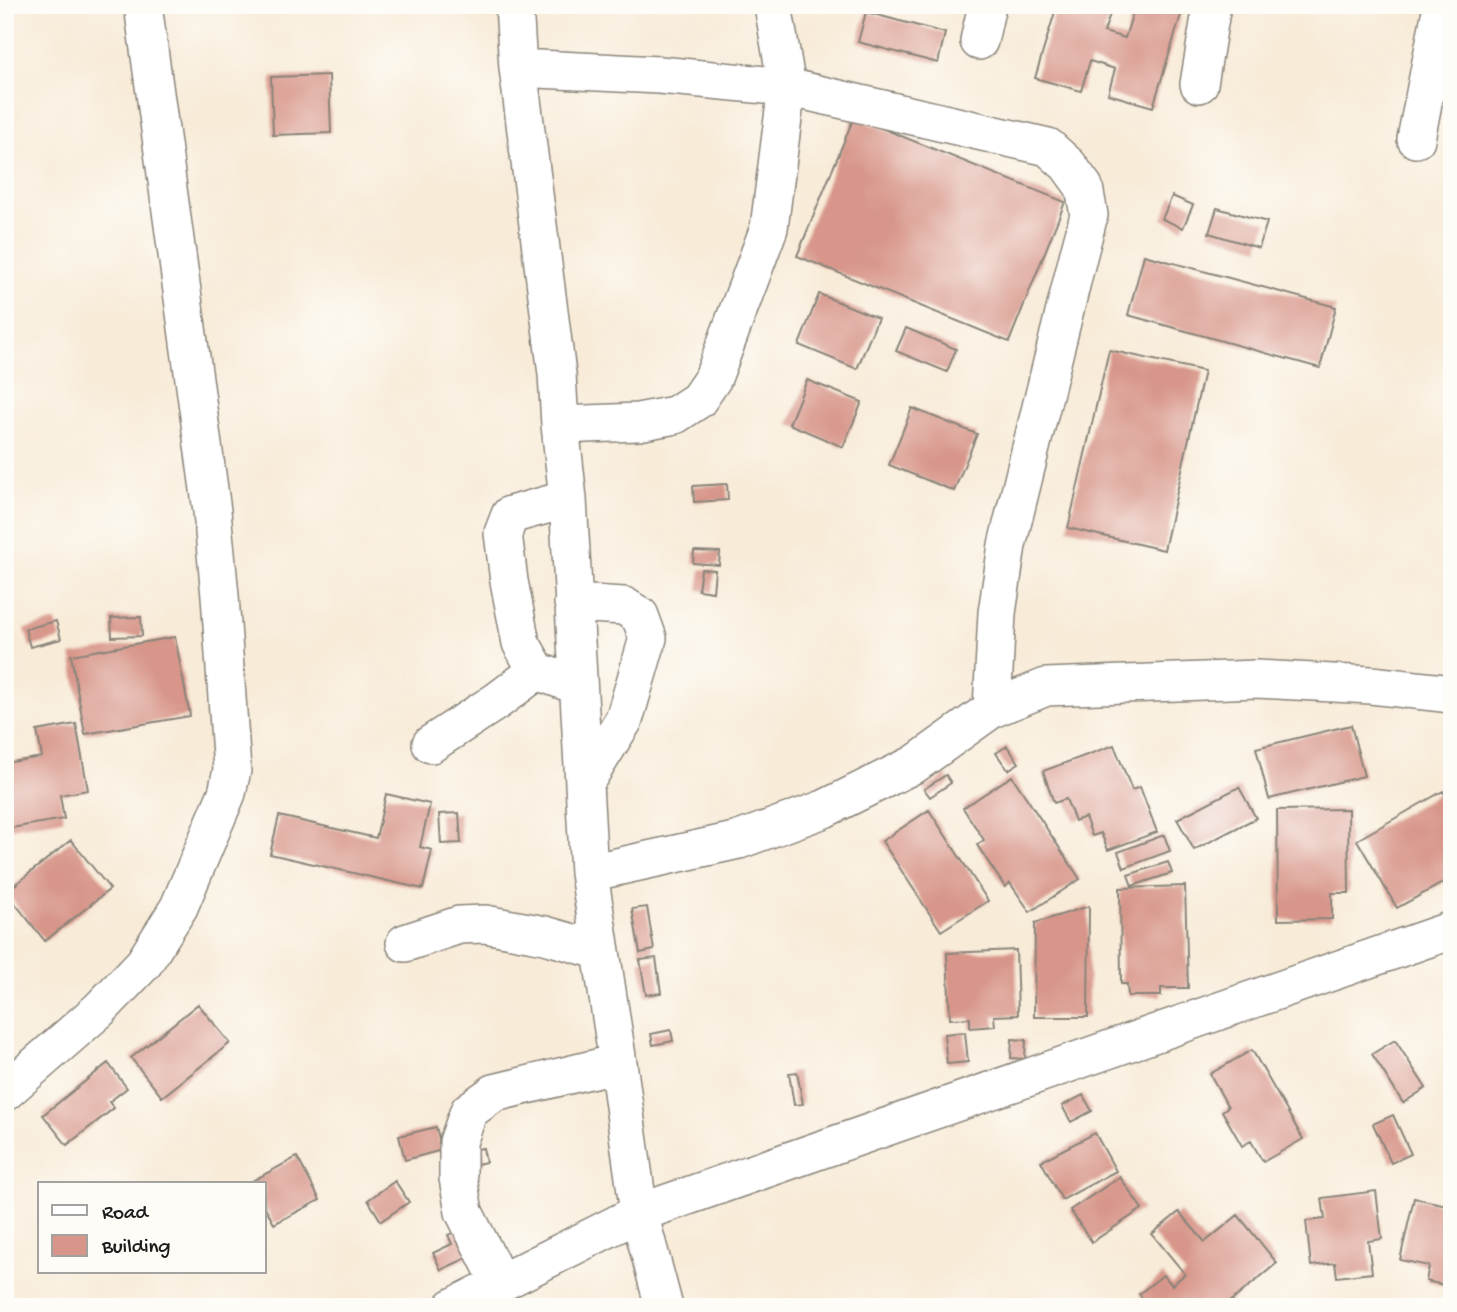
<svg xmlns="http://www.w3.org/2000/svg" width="1457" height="1312" viewBox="0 0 1457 1312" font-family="'Gochi Hand',sans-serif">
	<rect width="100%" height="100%" fill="#fdfcf7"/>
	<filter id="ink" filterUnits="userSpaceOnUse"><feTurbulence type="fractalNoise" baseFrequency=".0143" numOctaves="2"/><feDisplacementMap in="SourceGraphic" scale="14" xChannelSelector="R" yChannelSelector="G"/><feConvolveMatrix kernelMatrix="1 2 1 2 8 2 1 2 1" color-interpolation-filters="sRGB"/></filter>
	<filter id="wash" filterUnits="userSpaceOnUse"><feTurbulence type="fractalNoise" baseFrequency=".00686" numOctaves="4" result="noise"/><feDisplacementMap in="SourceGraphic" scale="28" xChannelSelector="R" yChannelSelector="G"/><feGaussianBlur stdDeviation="1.57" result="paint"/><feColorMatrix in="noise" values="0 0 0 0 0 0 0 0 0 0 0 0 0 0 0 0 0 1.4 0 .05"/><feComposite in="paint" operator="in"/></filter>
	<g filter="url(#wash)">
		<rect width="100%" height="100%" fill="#f8ebd8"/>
		<g id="blocks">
			<path fill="#d8968a" d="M1057 5H1113L1104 32 1125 38 1135 5H1184L1153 107 1108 94 1115 69 1090 61 1081 91 1035 78Z
				M866 12 945 33 938 63 858 42Z
				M329 75 331 133 273 135 271 77Z
				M854 117 1065 202 1009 342 797 256Z
				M1172 196 1193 205 1183 228 1162 219Z
				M1217 208 1267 222 1259 248 1209 233Z
				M1144 255 1336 307 1320 368 1128 315Z
				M819 294 878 318 857 369 799 345Z
				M906 328 956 349 947 372 896 351Z
				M1109 350 1204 371 1164 550 1068 528Z
				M807 380 862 402 843 447 789 424Z
				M912 408 977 434 954 491 889 465Z
				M727 484 728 500 694 502 693 486Z
				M694 551 720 552 719 565 693 563Z
				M701 569 715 570 713 592 698 590Z
				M141 617 142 636 112 637 111 618Z
				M56 621 61 639 30 647 25 629Z
				M175 637 190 716 85 734 71 655Z
				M76 724 88 790 60 795 64 819 5 829V763L42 757 37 731Z
				M1351 725 1364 776 1269 799 1256 748Z
				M1114 745 1132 790 1140 787 1157 832 1108 850 1101 833 1092 836 1085 817 1075 821 1066 799 1054 803 1043 771Z
				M1007 746 1019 763 1008 770 996 753Z
				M946 775 951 783 930 797 924 789Z
				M1012 776 1080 879 1030 912 1010 883 1005 887 977 845 984 840 963 808Z
				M1239 787 1256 818 1194 850 1177 819Z
				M1443 791 1452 807V878L1397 908 1357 840Z
				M386 794 430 804 420 847 432 850 423 889 270 854 279 816 376 838Z
				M1348 809 1349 893H1332V919L1278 920 1277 810Z
				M929 810 988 901 941 931 882 841Z
				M459 813 461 843 441 844 439 814Z
				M1164 835 1170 851 1124 868 1118 852Z
				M71 840 110 889 45 941 6 892Z
				M1168 862 1172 873 1132 886 1128 875Z
				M1185 886 1188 988H1161V996H1128L1127 984H1121L1120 888Z
				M1089 906 1088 1017H1034L1035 923Z
				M647 907 654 950 640 953 632 909Z
				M1016 950 1018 1015 994 1016 995 1026 970 1028V1018L950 1019 947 953Z
				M656 958 661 993 646 995 640 960Z
				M198 1004 230 1043 162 1097 131 1058Z
				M671 1030 673 1041 653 1045 651 1034Z
				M965 1032 968 1062 947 1064 944 1034Z
				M1012 1039 1026 1040 1025 1059 1011 1058Z
				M1395 1040 1426 1088 1403 1103 1372 1054Z
				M1252 1050 1303 1139 1263 1162 1251 1141 1242 1146 1222 1111 1228 1107 1210 1074Z
				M108 1063 127 1088 109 1102 114 1108 67 1145 43 1115Z
				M797 1072 803 1104 794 1105 789 1073Z
				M1083 1095 1092 1111 1071 1122 1062 1106Z
				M1393 1115 1411 1154 1391 1163 1373 1124Z
				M436 1127 442 1150 405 1160 399 1136Z
				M1095 1133 1116 1171 1062 1200 1041 1161Z
				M483 1148 486 1162 468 1166 465 1151Z
				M297 1157 320 1200 274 1224 264 1205V1184H253L252 1181Z
				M1120 1177 1142 1209 1092 1242 1070 1210Z
				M395 1181 409 1202 381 1221 368 1200Z
				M1376 1191 1382 1239 1368 1241 1372 1273 1337 1277 1335 1263 1311 1266 1306 1221 1325 1219 1322 1198Z
				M1414 1198 1452 1206V1287L1426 1281 1429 1266 1400 1260Z
				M1179 1212 1205 1242 1238 1215 1277 1263 1224 1307H1149L1139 1294 1163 1275 1172 1285 1185 1274 1152 1234Z
				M459 1230 471 1256 441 1270 433 1253 452 1244 448 1235Z"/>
		</g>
	</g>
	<g filter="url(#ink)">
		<use href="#blocks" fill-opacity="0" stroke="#8a847a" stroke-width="2"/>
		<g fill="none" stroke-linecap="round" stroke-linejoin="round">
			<defs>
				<path id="minor" d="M514 5 518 68 557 374 560 425 568 499 589 873 618 1063 639 1213 664 1307
					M979 41 987 5
					M518 68 659 75 787 87 1048 147 1068 165 1084 187 1089 215 1079 253 1007 545 997 613 992 709
					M1199 84 1212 5
					M1416 139 1442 5
					M560 425 638 422 675 415 698 400 713 378 769 228 787 87 773 5
					M568 499 510 515 503 533 509 581 521 643 537 671 578 686
					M573 603 624 606 640 616 648 638 624 720 584 784
					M431 744 497 701 537 671
					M589 873 739 840 824 809 915 764 992 709 1046 687 1256 679 1371 685 1452 694
					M405 943 459 925 485 924 545 935 601 951
					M5 1092 99 1010 144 963 179 907 227 793 232 770 220 596 212 511 143 5
					M500 1283 464 1212 458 1178V1142L469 1111 494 1093 618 1063
					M453 1307 639 1213 1452 930"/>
			</defs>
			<use href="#minor" stroke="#8a847a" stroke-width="40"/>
			<use href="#minor" stroke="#fff" stroke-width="37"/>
		</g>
	</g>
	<rect width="1457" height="1312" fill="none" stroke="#fdfcf7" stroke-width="28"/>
	<rect x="38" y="1182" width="228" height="91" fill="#fdfcf7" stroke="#a3a29f" stroke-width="2"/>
	<rect x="52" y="1205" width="35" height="10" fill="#ffffff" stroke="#a3a29f" stroke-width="2"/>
	<text x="102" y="1218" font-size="21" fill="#1c1c1c">Road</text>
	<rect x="52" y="1235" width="35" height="21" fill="#d8968a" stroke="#a3a29f" stroke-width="2"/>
	<text x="102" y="1252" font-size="21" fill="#1c1c1c">Building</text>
</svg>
